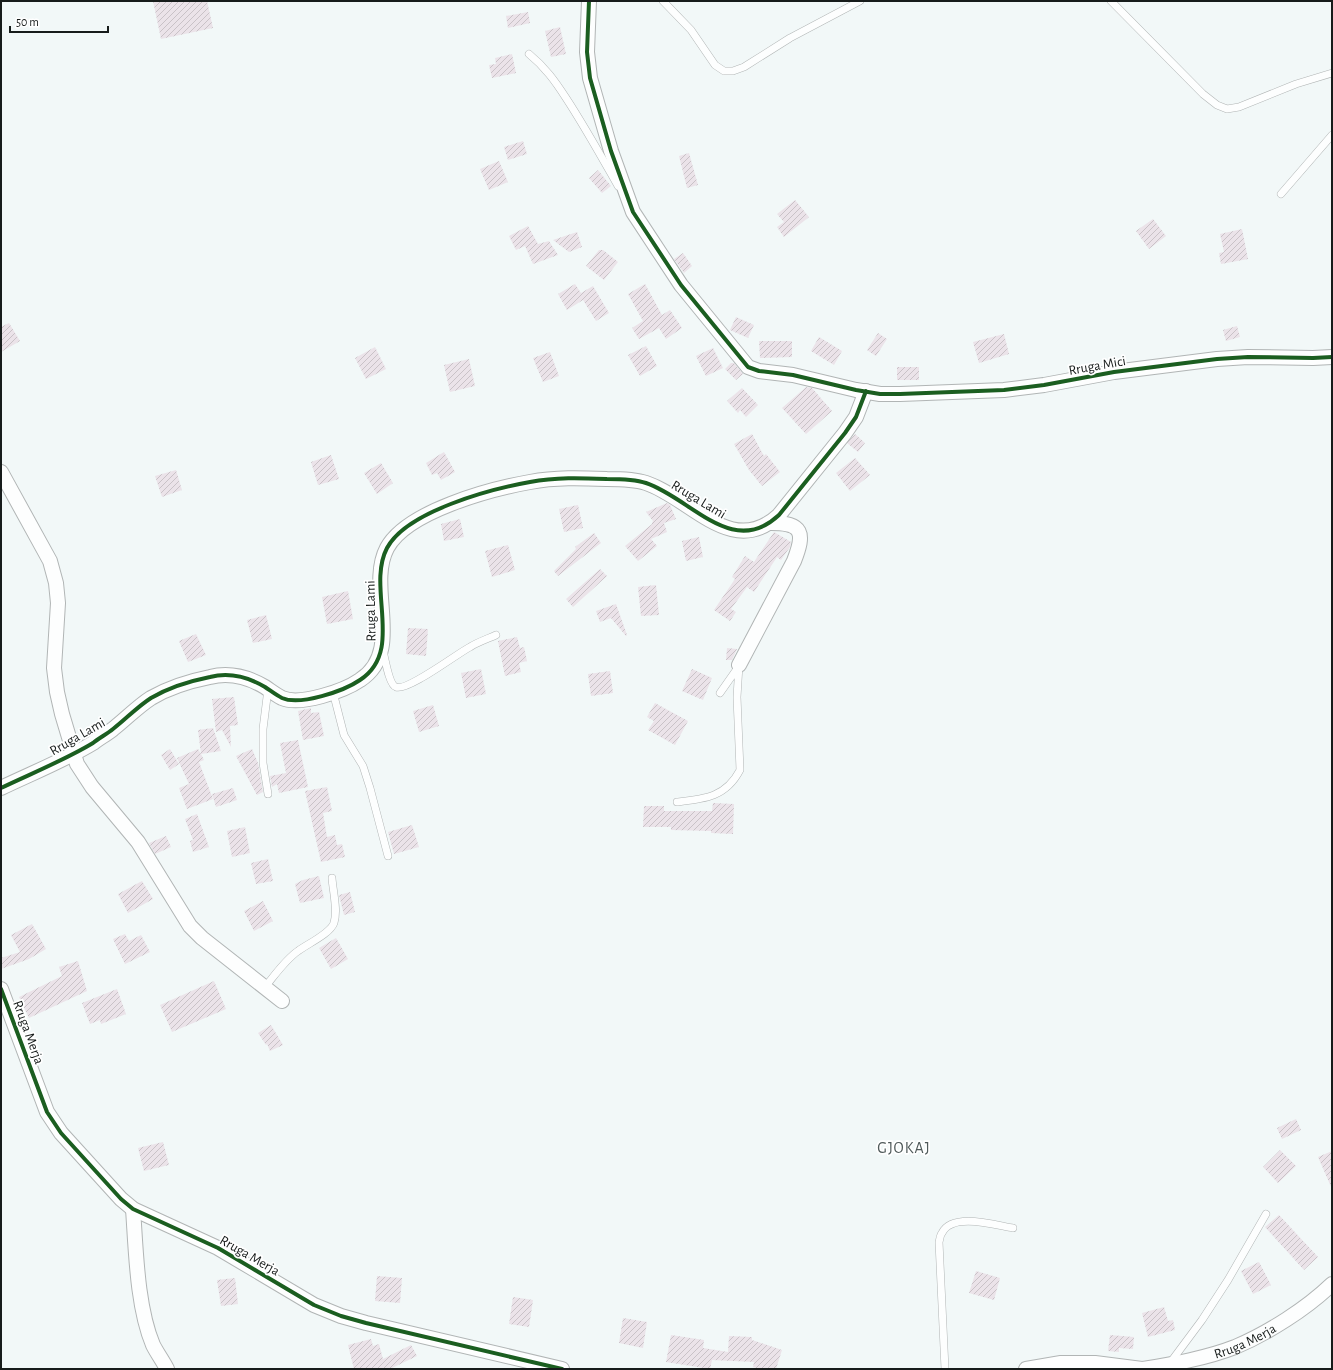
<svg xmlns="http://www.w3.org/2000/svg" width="1333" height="1370" viewBox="0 0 1333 1370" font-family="'Alegreya Sans',sans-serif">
	<defs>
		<pattern id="building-hatch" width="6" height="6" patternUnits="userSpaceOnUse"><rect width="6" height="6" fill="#ebe3e9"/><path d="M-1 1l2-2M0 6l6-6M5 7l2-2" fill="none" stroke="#c9c2c7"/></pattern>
	</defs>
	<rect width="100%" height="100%" fill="#f2f8f8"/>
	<path fill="url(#building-hatch)" d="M153 1H207L213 28 161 39Z
		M528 12 530 23 508 28 506 16Z
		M560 27 566 54 551 57 545 31Z
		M512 54 516 73 492 78 489 65 496 64 495 58Z
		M523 141 527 154 508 160 504 147Z
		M689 153 698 185 687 188 679 156Z
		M499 161 508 182 489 190 480 169Z
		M598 170 611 186 602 193 589 178Z
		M795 200 809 217 784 237 777 227 784 222 777 214Z
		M1153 219 1166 236 1149 249 1136 231Z
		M528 226 538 244 549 241 558 255 533 264 525 246 516 250 509 236Z
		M1242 229 1248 259 1221 264 1219 253 1224 252 1220 234Z
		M577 232 582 247 569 252 553 240Z
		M599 250H603L618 262 604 280 586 266Z
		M683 253 692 266 684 273 674 259Z
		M575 284 581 293 593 286 609 313 596 321 583 300 567 310 558 294Z
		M645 284 662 315 670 310 682 328 666 339 659 328 639 339 632 328 643 321 628 294Z
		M736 317 754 325 748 338 730 330Z
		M9 323 20 341 1 352V327Z
		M1237 326 1240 337 1226 341 1223 330Z
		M878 333 887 339 876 356 867 350Z
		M1004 334 1009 354 979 363 973 342Z
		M819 337 842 351 834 365 811 351Z
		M759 341H792V357L760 358Z
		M646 346 657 366 640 376 628 355Z
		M375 347 386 369 366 379 355 358Z
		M713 348 723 368 706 376 696 356Z
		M550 352 559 376 543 382 533 358Z
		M469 359 475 386 450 392 444 365Z
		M731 363H734L743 374 736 380 725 369Z
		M897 367H919V380H897Z
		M806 387 812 388 832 411 806 434 782 408Z
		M742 388 758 405 746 417 740 410 738 413 727 401Z
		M752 434 764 456 766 454 780 472 762 486 749 470 734 444Z
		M855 434 865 443 858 452 847 443Z
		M444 452 455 472 441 480 437 473 432 475 426 463Z
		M331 455 339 479 318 485 311 462Z
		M855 458 870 475 850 491 836 473Z
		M381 463 393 483 377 494 364 473Z
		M176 470 182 490 162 497 155 476Z
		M667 503 670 505 676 519 664 523 667 532 651 539 657 546 638 561 625 546 652 524V523L653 521 646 512Z
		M578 505 583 528 564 532 559 509Z
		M460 519 464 537 444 541 441 524Z
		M774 532 791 542 790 547 781 560 777 557 754 592 747 587 731 609 736 612 730 621 714 610 735 579 732 577 745 556 754 562Z
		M594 533 601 543 558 576 554 571 576 549 575 547Z
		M699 537 703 557 686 561 682 541Z
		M508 545 515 570 492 577 485 551Z
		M600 569 607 576 573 607 566 599Z
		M656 585 659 615 641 616 638 587Z
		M348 591 353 619 327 624 322 597Z
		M616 604 627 635 626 636 611 618 600 622 596 611Z
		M266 615 272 639 253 643 247 620Z
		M408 628 428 629 426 656 406 654Z
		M196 634 206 655 188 662 179 641Z
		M517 637 520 648 524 647 527 661 519 663 521 672 505 676 498 641Z
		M727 648 737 649 732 660H726Z
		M481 669 486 694 466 698 461 673Z
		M692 669 712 678 703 700 682 691Z
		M610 671 613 693 591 696 588 674Z
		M234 697 238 725 230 726 231 747 222 730 216 732 212 699Z
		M655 703 688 721 675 745 648 730 654 721 647 717Z
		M433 705 439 726 419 732 413 711Z
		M311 708V713L319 712 324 736 303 740 298 711Z
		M213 728 221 751 201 754 204 760 199 762 213 799 187 809 179 788 189 784 177 758 198 749 201 754 198 730Z
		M298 740 308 787 279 793 277 784 272 787 270 776 286 773 280 743Z
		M170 749 179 764 170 770 161 755Z
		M252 749 258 763 263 792 257 795 236 756Z
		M327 787 332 811 323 813 327 837 335 835 337 845 342 844 345 857 321 862 305 791Z
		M233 788 237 800 216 807 212 794Z
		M713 803 734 804 733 834 711 833V831L671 830V827H643L644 806H664V811H712Z
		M197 814 209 847 193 852 190 841 193 840 185 819Z
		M412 825 419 847 394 854 388 832Z
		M245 827 250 853 232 857 227 831Z
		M166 836 171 847 155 854 149 843Z
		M268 859 273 881 256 884 251 863Z
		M319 876 324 898 300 903 295 884 303 880Z
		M142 881 153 899 128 913 118 894Z
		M350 892 355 912 344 915 339 895Z
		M263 901 273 921 254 931 244 911Z
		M32 924 46 949 29 959 1 969V958L20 952 11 935Z
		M125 934 129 941 141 935 150 952 125 964 113 939Z
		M336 938 348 959 331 969 319 948Z
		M78 961 87 991 29 1018 19 997 62 976 59 967Z
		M214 981 226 1009 172 1032 160 1005Z
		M117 989 126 1014 101 1024 100 1020 90 1024 82 1003Z
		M271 1025 283 1045 270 1051 267 1044 266 1045 258 1033Z
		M1296 1119 1301 1130 1282 1139 1277 1128Z
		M163 1142 169 1165 144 1171 138 1148Z
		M1280 1150 1296 1166 1278 1183 1263 1167Z
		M1332 1151V1189L1318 1157Z
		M1279 1215 1318 1257 1304 1270 1265 1227Z
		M1259 1262 1271 1285 1253 1294 1241 1271Z
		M976 1271 1000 1278 994 1300 969 1293Z
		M377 1276 402 1278 400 1303 375 1301Z
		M235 1278 238 1304 221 1306 217 1280Z
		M513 1297 533 1300 529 1327 509 1324Z
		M1164 1307 1168 1321 1173 1320 1175 1330 1148 1337 1142 1313Z
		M623 1318 647 1322 643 1348 619 1343Z
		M671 1335 704 1340 703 1348 728 1352 729 1336 752 1337V1340L782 1350 776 1369H760L753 1367 754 1362 712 1360 710 1369 666 1362Z
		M1110 1335 1134 1337 1133 1349 1119 1348V1352L1108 1351Z
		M371 1339 373 1346 379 1344 383 1359 411 1345 417 1356 390 1369H354L348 1345Z"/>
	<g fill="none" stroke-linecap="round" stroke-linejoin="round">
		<defs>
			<path id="lane" d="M663 1 691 30 715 65 724 71H733L744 67 790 38 860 1
				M1111 1 1203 94 1217 105 1227 109 1239 107 1296 84 1332 73
				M529 54C545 67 555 81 566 98 585 127 601 156 618 186
				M1281 194 1332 135
				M383 651C385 658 389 685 396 687 407 692 458 653 470 647 478 642 487 639 496 635
				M268 689 263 729V763L268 794
				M333 692 344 735 363 766 370 788 388 856
				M720 693 739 666
				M677 802C705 799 726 797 740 770L737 697 739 665
				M265 987C275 975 285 960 298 951 307 944 330 934 334 923 338 910 333 892 332 878
				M1170 1363 1202 1320 1228 1280 1266 1214
				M945 1369 939 1242C940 1239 940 1235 942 1233 952 1212 995 1225 1013 1228"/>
			<g id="street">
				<path d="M589 1 587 52 590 78 611 151 633 212 681 285 748 367 759 371 793 375 856 390 880 394H900L1004 390 1044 385 1114 372 1217 359 1248 357 1313 358 1332 357"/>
				<path d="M1 472 50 561 56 583 58 603 54 668 57 692 62 714 77 764 92 787 138 842 190 926 202 938 282 1001"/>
				<path d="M739 665 794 561C805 533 803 523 771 523"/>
				<path d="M1 788C30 774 65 760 93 743 99 738 107 734 113 729 126 719 137 707 151 698 168 688 190 681 210 677 230 672 248 677 265 687 271 691 276 695 282 698 300 706 344 691 360 680 405 651 366 588 387 548 407 511 491 489 530 482 556 477 581 478 607 479 620 479 634 479 646 483 691 498 732 559 779 515L845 433 856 417 866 391"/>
				<path d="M1 989 47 1112 61 1133 121 1199 133 1209 218 1248 314 1305 341 1316 366 1323 562 1369"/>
				<path d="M133 1209C136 1251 137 1307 153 1345 157 1353 163 1361 167 1369"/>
				<path d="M1026 1369 1061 1363H1095L1142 1369"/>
				<path id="s1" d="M1143 1369C1173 1364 1207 1358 1235 1347 1268 1333 1306 1309 1332 1284"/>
			</g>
		</defs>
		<use href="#lane" stroke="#b1b5b5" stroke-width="8"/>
		<use href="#street" stroke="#b1b5b5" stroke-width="16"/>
		<use href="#lane" stroke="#fdfefe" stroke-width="7"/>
		<use href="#street" stroke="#fdfefe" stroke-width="14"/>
		<defs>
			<path id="cycleway" d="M589 1 587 52 590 78 611 151 633 212 681 285 748 367 759 371 793 375 856 390 880 394H900L1004 390 1044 385 1114 372 1217 359 1248 357 1313 358 1332 357
				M1 788C30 774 65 760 93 743 99 738 107 734 113 729 126 719 137 707 151 698 168 688 190 681 210 677 230 672 248 677 265 687 271 691 276 695 282 698 300 706 344 691 360 680 405 651 366 588 387 548 407 511 491 489 530 482 556 477 581 478 607 479 620 479 634 479 646 483 691 498 732 559 779 515L845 433 856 417 866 391
				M1 989 47 1112 61 1133 121 1199 133 1209 218 1248 314 1305 341 1316 366 1323 562 1369"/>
		</defs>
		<use href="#cycleway" stroke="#fff" stroke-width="6"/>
		<use href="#cycleway" stroke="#1b5e20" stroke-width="4"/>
	</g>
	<g text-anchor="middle" stroke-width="3.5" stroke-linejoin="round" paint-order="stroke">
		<g font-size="14" fill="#171c1b" stroke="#fff">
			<text transform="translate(1097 365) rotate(-10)" y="5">Rruga Mici</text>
			<text transform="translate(699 499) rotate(31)" y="5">Rruga Lami</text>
			<text transform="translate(370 611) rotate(-91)" y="5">Rruga Lami</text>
			<text transform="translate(77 736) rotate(-30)" y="5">Rruga Lami</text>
			<text transform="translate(29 1032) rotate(70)" y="5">Rruga Merja</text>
			<text transform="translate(250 1255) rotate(30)" y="5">Rruga Merja</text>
			<text dy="5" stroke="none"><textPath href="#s1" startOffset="106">Rruga Merja</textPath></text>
		</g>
		<g font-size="16" letter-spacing="1" fill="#505a5a" stroke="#fff">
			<text x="904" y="1153">GJOKAJ</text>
		</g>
	</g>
	<rect width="1333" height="1370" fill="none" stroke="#171c1b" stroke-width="4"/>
	<path d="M10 26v6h98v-6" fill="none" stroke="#171c1b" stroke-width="2"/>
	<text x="16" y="26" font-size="12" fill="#171c1b" stroke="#ffffff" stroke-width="3" paint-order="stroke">50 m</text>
</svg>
